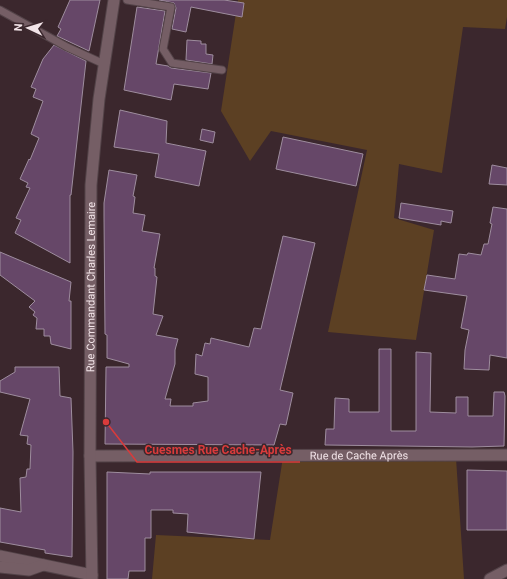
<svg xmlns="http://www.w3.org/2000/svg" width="507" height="579" viewBox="0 0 507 579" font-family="Roboto,sans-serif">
	<rect width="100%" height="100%" fill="#3b272d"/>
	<path fill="#5c4023" d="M238 0H507V17L505 29 463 27 442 173 399 164 394 218 434 230 416 340 328 332 367 150 271 131 250 161 221 111Z
		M283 457 456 458 464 579H152L156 535 270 540Z"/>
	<path fill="#664768" stroke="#9e8d9e" d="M70 0H100L89 51 57 36 61 29 58 27Z
		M159 0H224L244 3 242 17 191 7 186 32 172 29 176 8 174 3Z
		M137 7 165 11 156 64 168 66 171 68 211 73 208 89 174 84 171 100 124 90Z
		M187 40 201 41V44H206V54L213 55 212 64 186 60Z
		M54 45 86 61 71 195H70V263L15 233 21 220 16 218 30 188 26 187 28 183 20 179 29 159 30 160 39 138 31 134 43 101 33 97 36 89 31 87 43 59Z
		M120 110 167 121 166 143 206 151 199 186 155 177 159 154 114 147Z
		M202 129 215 132 213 143 200 140Z
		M283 137 363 154 356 186 276 169Z
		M492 165 507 168V185L489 184Z
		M109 170 137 175 133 196 135 197 133 213 145 215 142 231 160 234 154 268H155V276L157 277 153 314 163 316 156 335 178 339 175 350V364L165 399H171L170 406H193V403L208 401V377L195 374 196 354 202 356 205 343 210 344 211 338 249 347 254 328 261 329 283 236 315 243 280 390 293 393 286 425 280 424 274 445 105 444 106 367H129V364L107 358V335L105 334 104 216V203Z
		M401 203 453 211 451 223 441 221V225L399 218Z
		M493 207 507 209V358L490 355 489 370 464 369 465 350 469 330 461 328 467 296 424 290 427 275 455 279 459 254 467 255 468 253 481 255 484 244H488L492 224 490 223Z
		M0 252 71 282 69 301H71V349L51 344 50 336H44V329H36L37 318 33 315 35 312 29 307 35 301 0 275Z
		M379 349H391V431H416V352L431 353 430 412 456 413V397H468V416H493L494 392H504L505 396 504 446 472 447 325 445 326 429H334L335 398 349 399V412H379Z
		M15 367H59L60 396 71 398 73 452 72 557 45 553V550L0 542V508L21 512 20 478 26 477 27 469H30L31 445 27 444 28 436 20 435 30 399 0 392V381L15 372Z
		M467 470 507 471V530H467Z
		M107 472 150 474V472H261L254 539 187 532 188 514 173 513V510H151V538H145V571H129L128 579H107Z"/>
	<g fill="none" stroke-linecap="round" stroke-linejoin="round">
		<defs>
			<path id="service" d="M127 0 171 7 163 49 172 63 222 70
				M0 10 67 47 104 64"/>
			<g id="minor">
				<path id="s1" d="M90 456 507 455"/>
				<path d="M0 556 92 575"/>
				<path d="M0 567 29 570 43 565"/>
				<path d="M490 579 507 570"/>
			</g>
			<g id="tertiary">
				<path id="s2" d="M92 579 90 456 91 185 99 99 114 0"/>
			</g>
		</defs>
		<use href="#service" stroke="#534348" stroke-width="9"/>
		<use href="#minor" stroke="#534348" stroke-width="13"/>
		<use href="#tertiary" stroke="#534348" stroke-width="13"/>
		<use href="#service" stroke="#755e65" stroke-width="7"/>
		<use href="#minor" stroke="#755e65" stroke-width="11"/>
		<use href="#tertiary" stroke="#755e65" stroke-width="11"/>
	</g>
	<g text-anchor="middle" stroke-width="3" stroke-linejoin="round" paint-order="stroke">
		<g font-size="11" fill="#f2e4e8" stroke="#3b272d">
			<text dy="4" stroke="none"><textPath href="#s2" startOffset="292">Rue Commandant Charles Lemaire</textPath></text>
			<text dy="4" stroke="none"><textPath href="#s1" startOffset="269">Rue de Cache Après</textPath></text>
		</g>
	</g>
	<path fill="none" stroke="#d93b3b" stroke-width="1.5" d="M106 422L137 462H300"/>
	<circle fill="#d93b3b" stroke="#3b272d" stroke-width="1.5" cx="106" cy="422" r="4"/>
	<g font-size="12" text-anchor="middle" font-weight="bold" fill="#d93b3b" stroke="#3b272d" stroke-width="3" stroke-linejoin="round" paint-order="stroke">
		<text x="218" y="454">Cuesmes Rue Cache-Après</text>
	</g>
	<g transform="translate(28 28) rotate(274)" stroke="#3b272d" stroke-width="3" paint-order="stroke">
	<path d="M0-3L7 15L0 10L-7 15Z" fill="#f2e4e8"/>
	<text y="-6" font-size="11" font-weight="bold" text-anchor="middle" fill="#f2e4e8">N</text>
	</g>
</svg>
